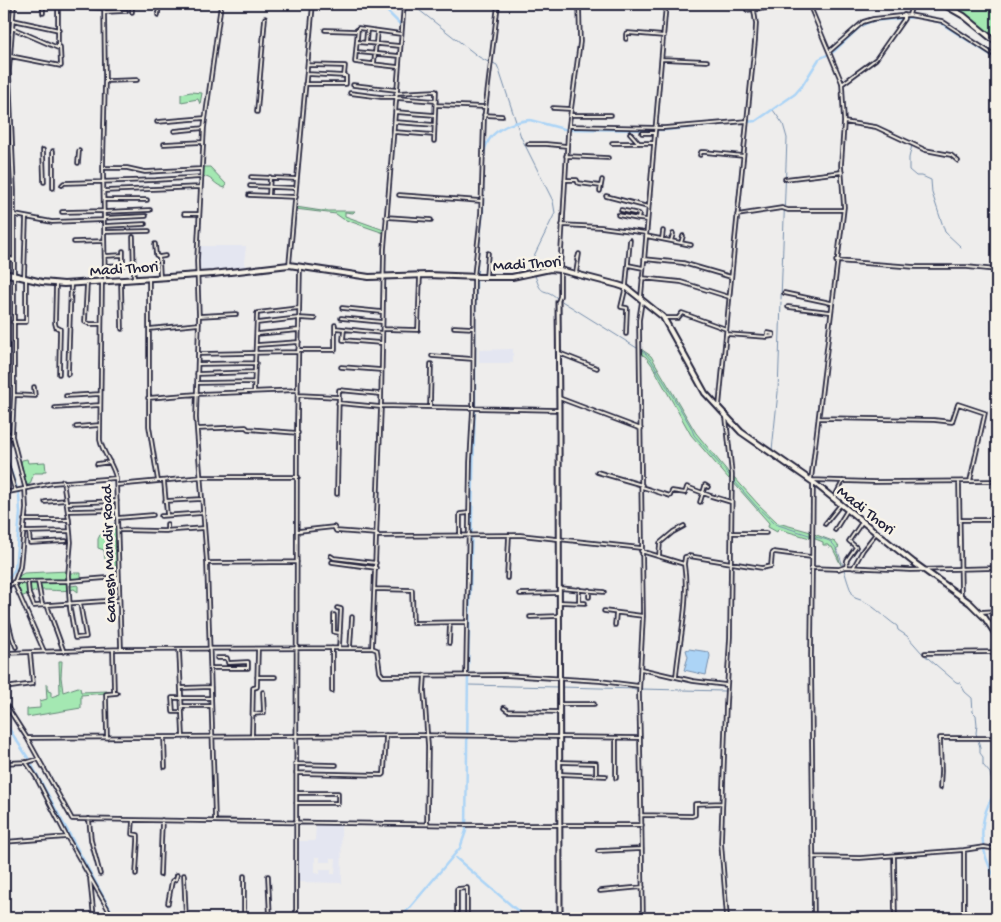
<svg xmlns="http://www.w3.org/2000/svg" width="1001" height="922" viewBox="0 0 1001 922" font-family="'Gochi Hand',sans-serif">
	<rect width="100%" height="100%" fill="#eeedec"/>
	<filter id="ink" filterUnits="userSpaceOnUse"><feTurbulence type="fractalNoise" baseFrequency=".02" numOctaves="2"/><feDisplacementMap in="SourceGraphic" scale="10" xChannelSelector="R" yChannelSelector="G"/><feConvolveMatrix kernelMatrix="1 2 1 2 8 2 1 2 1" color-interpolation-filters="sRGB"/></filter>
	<g filter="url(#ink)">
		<path fill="#e4e6f1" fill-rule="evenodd" d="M198 246H246L244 263 247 270 198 274Z
			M513 349V363H479V350Z
			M316 823 341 824 342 883 298 882 299 841H315ZM315 857H320V862H331V858H336L335 874H331V869H320V874L315 873Z"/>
		<path fill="#a4e8b2" stroke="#638576" d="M946 4H997V35L994 37 965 14Z
			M191 92 202 93 200 104 198 99 181 102V94Z
			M203 167H210L226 184 225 188C214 185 214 178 202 176Z
			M296 207 322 211H355L353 213 345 212V216L384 230V233L343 219 336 214 295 209Z
			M641 349 651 356 696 433 729 473H731L729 479 691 435 652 365 646 357 640 353Z
			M27 459 28 463 45 462 46 471H43V473H34L30 484 27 485 21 463 22 460Z
			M733 476 758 504 778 523 811 532 810 538 778 529 777 532 768 527 769 523 732 481Z
			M115 524 117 526 118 569H115L109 561 105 559 104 550 98 548V539L100 535C109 535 108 532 111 525Z
			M814 534 835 542 839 547 836 549 841 565 832 547H829L828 545H823V542L813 538Z
			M69 571 71 573H81V579L71 581V586L78 585V592L74 589C64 592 54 590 44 590 34 590 28 595 20 597 15 590 16 583 19 576L24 573Z
			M59 661H62L61 677 63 692 78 687 80 688 81 692 107 691V693L81 695V708L27 717V709L40 708V701L47 699 46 684H48V691L51 692V697L60 694Z"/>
		<path fill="#acd4f6" stroke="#758dab" d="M689 649 709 652 710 656 706 675 684 670 688 657 686 650Z"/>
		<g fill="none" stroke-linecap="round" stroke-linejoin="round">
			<path stroke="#758dab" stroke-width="1" d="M405 4 419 10 479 57 490 63
				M493 63 497 65 499 70 521 137 553 201 555 213 531 262 534 271
				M773 110 783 124 787 138 781 299
				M912 145 909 158V170L916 176H922L931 180 932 193 945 232 961 247
				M535 275C542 299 544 286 557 298
				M560 300 645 353 651 360 691 427 694 435 756 506 775 524 809 535
				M772 450 778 392 781 302
				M814 537C820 538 828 539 832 543 843 553 845 584 855 598 873 603 883 617 897 626L898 630 907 636 922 653 956 682 960 683 965 692 972 698 973 712 976 715 977 725 976 733 980 747V753L983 757V765L990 773 992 782 997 785
				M468 685 557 687
				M560 687 638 689
				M640 689 724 691"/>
			<path stroke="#acd4f6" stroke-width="2.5" d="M375 4 383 7 400 24 401 27
				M484 155C486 131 510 122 530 120L564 129 665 130 756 121 795 94 802 86 819 59 833 52 862 25 872 21 916 17 939 22 997 59
				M4 451 19 495 20 513 15 569 10 577 4 580
				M4 721 28 758 115 918
				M997 791C976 817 979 854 997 880
				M456 858 526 918
				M401 918 460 848 466 831 468 672 475 400V310L477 262 483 210V165"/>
			<defs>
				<path id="minor" d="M43 4V13
					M104 4 105 79 103 168 105 281
					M809 4 842 83 844 122 841 165 844 207 811 480 874 482 997 481
					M80 7 104 8
					M747 10 754 9
					M754 10 772 7
					M104 12 126 11
					M132 12V4
					M158 15 159 4
					M909 15 912 4
					M13 20 59 30
					M12 28 58 48V4
					M325 30 357 31
					M4 33 11 34
					M626 39V34L628 33 664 36
					M357 42 400 46
					M366 43 367 30
					M4 46 10 47
					M830 51 863 22 873 19 909 15 942 21 997 57
					M357 52 399 56
					M10 56 61 66 60 47
					M662 59 707 61
					M374 64 377 31
					M308 65 345 66 344 76
					M398 67 355 62 358 28 401 34
					M106 81 137 80
					M305 84H346V76H345L307 74
					M842 84 876 59 904 19V15
					M353 85 397 90
					M350 93 381 97H396
					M396 93 436 91 434 141
					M396 98 436 101
					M436 105 485 107
					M553 108 571 109
					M257 112 265 18
					M395 112 435 115
					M484 115 502 116
					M570 115H611
					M157 122 205 118
					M395 122 435 125
					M844 122 876 127 925 150 951 155 958 161
					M570 126 664 128 747 121
					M174 131 204 128
					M394 132 434 135
					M630 133 639 143
					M642 133H647
					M648 133H655
					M612 143H654
					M164 144 203 142
					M528 144H546L567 146
					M43 150 44 182
					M700 155 701 152H705L743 156
					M566 156 608 158
					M78 163 79 151
					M103 168H127L145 172 200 169
					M251 177 297 179
					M785 179 842 172
					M565 180H577L578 183 601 186
					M62 185 64 183 156 180 201 177
					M250 186 296 188
					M53 188V151
					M104 191 200 187
					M600 191 602 180
					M249 195 296 197
					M269 195 270 177
					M399 195 481 201
					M606 196 648 207
					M104 200H147
					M621 210 639 214 638 219 647 220
					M62 212 104 211
					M104 212 150 210
					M184 214H199
					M15 215 52 222 104 220
					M618 215 638 219
					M737 215 782 208 788 210H843
					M386 217 431 220
					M104 218 146 216
					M562 225 601 227 646 233
					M104 226 145 224
					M104 232 149 231
					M646 236 691 245
					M133 237 134 280
					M662 239 663 231
					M671 241 673 234
					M74 242 104 241
					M681 243 683 236
					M155 244 156 255 159 257 160 277
					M105 256 123 255
					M4 257 14 260
					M159 257 165 256
					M644 259 683 263 731 277
					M836 261 915 267H967L997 270
					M289 265 313 4
					M628 265 643 268
					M105 266 123 265V251
					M576 273 579 254 577 260
					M24 277 26 217
					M486 277 488 253
					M642 278 681 282 729 297
					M149 279V426L158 481
					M121 281 122 329
					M87 283 85 322 90 324H101
					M102 283 100 440C103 454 113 464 116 478L121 649
					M56 284 55 323 56 327 60 329 59 374
					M784 293 831 303
					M641 297 666 4
					M558 302 560 296V270L568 132 580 42 579 4
					M788 307 830 312
					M342 308 382 312
					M199 316 236 314
					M341 318 382 322
					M665 318H678L682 313 726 329
					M13 322H26V280
					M257 323 299 318 315 319
					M454 327 473 328
					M335 328 382 333
					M149 329 199 324
					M344 329 343 340 381 343
					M383 329 418 330 420 275
					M257 334 299 330
					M626 334 627 308 621 307 626 286 630 240
					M726 334 767 337 768 333 773 334V336L767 337
					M257 345 299 342
					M298 350H335V325
					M559 353 597 368
					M198 354 298 352
					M432 356 473 359
					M198 364 256 363
					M341 367 381 370
					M68 374 71 283
					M197 374 254 372
					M197 383 254 382
					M254 391 257 313 299 308
					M14 395 35 396 34 387
					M298 395 338 397
					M66 396 100 394
					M148 398 197 394 298 390
					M559 398 641 429
					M338 403 381 407
					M381 406 384 249 404 4
					M430 407 431 364
					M719 407 734 249 755 41 756 24 753 4
					M55 408 100 405
					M726 417 732 475 730 637 726 704 721 842 727 918
					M819 418 934 420 952 422 958 404 985 413 970 481
					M76 427 100 425
					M197 429 246 427 248 429 298 433
					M4 431 12 436
					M4 455 15 490
					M97 464 110 462
					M597 472 642 485
					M63 481 69 520 71 542 68 575 70 609 75 638 86 637 80 603
					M164 481 167 515
					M959 482 961 595
					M813 483 811 657 814 918
					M117 485 202 477H298
					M642 487 670 496 672 491 685 493 687 487 711 496 731 502
					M4 493 53 483 116 478
					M337 494 339 390 380 394
					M834 498 843 481
					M165 501 202 499
					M45 502 66 500
					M700 502 705 486V485L708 487
					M67 503 117 501
					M68 511 117 510
					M161 516 203 513
					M117 518 153 515
					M24 520H69
					M960 520H997
					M167 524V531
					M825 524 841 504
					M118 530 163 531 204 528
					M835 530 848 509
					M298 531 334 527 336 531 377 534
					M23 532 70 531
					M29 532 30 543 66 541
					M731 533H766
					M377 536 520 535 641 548
					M460 536V514L469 513
					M641 551 684 564 685 557 689 556 762 568 771 566 772 554 774 552 811 557
					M331 556 334 558 376 563
					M659 556 660 543 673 532 684 526
					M332 562 376 568
					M207 563 297 562
					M846 567 847 560 856 547 849 541 862 522
					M811 568 839 569 845 567 911 570 997 568
					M853 568 863 550 877 532
					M507 578 509 535
					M13 582 69 581 119 577
					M38 582 42 604
					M14 583 44 651
					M28 583 29 594 34 606 119 600
					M559 588 604 592
					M4 589 9 586 15 581 20 567 26 508 25 487 12 436 14 395V190L9 71 14 4
					M375 589 412 590 413 623 467 622
					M520 594 559 593
					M589 597V590
					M559 602 585 603
					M579 602V589
					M4 604 12 637 16 647
					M47 605 64 652
					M337 608 341 609 339 648
					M604 611 643 616
					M980 612 997 611
					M334 615V632L340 633
					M530 617 559 616
					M615 625 616 613
					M449 643 450 623
					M4 645 6 653
					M350 648 352 617
					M372 648 377 650 380 672 383 676 504 675 600 681 639 686
					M179 649 183 736
					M113 650 114 693
					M4 653 121 649 372 648 381 406 558 410
					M925 653 997 652
					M211 668H248V662L228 663 227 658H217
					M641 669 693 681 726 685
					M425 675 424 690 428 746 427 824
					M466 675 470 462 473 408 474 277 481 213 484 119 498 4
					M257 677H275
					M676 677C679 640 690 602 684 564
					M4 688 33 684 30 653
					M181 688 211 687
					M332 691V648
					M4 702 27 738 72 819 468 825H642
					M561 704H594
					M183 706H210
					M504 708 508 711 559 712
					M182 712H173L172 698H211
					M253 714 264 713 263 692
					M252 736 253 688 257 687 258 649
					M164 737 165 767
					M27 738 413 735 640 738 639 693 643 616 639 320 642 301
					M107 738 106 694 117 693
					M616 738V778
					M640 738 643 918
					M26 762 36 777 67 837
					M560 762 596 763V775
					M4 763 28 762 38 759
					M295 764 336 765
					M296 773 383 775 384 774 386 735
					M559 774 606 776
					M940 788 941 771 940 738H997
					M296 803H338V793H297
					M641 815 692 816 695 815V804L722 803
					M89 819 91 840 100 874
					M133 820 132 834 138 835V841L136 874
					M215 820 207 563 196 418 199 318 197 261 204 128 221 4
					M4 842 67 837 113 918
					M964 850 984 847 997 849
					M598 851 642 849
					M894 856 895 918
					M813 857 860 858 964 850V918
					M160 875 162 820
					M184 875 186 918
					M268 876 270 918
					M90 879 94 918
					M600 891 643 887
					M168 903 172 881 176 879 177 875
					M244 916H257
					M244 918V876
					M296 918 297 423 300 268
					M457 918V889L467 888V918"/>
				<path id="tertiary" d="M558 302 559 410 560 918"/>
				<path id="secondary" d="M943 4 964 16 997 43
					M4 273 42 282 64 284 213 274 289 265 369 277 428 275 479 277H512L550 269 560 270 618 285 627 288 663 317 705 393 741 432 813 482 913 562 970 603 985 618 997 636"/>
			</defs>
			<use href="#minor" stroke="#22223b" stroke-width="5.5"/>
			<use href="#tertiary" stroke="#22223b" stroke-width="7"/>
			<use href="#secondary" stroke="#22223b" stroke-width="8"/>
			<use href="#minor" stroke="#f7f3e8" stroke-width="2"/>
			<use href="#tertiary" stroke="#f7f3e8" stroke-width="3"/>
			<use href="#secondary" stroke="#f7f3e8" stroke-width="4"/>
		</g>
	</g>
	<g text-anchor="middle" stroke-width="5" stroke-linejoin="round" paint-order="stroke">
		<g font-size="16" fill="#22223b" stroke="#f7f3e8">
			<text transform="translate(527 262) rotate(-4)" y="6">Madi Thori</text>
			<text transform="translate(124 267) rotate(-4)" y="6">Madi Thori</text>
			<text transform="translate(867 509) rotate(38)" y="6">Madi Thori</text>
			<text transform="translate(107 554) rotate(-92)" y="6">Ganesh Mandir Road</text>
		</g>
	</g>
	<rect width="1001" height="922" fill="none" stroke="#f7f3e8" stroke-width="20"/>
	<rect x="10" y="10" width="981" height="902" fill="none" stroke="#22223b" stroke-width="2" filter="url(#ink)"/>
</svg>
